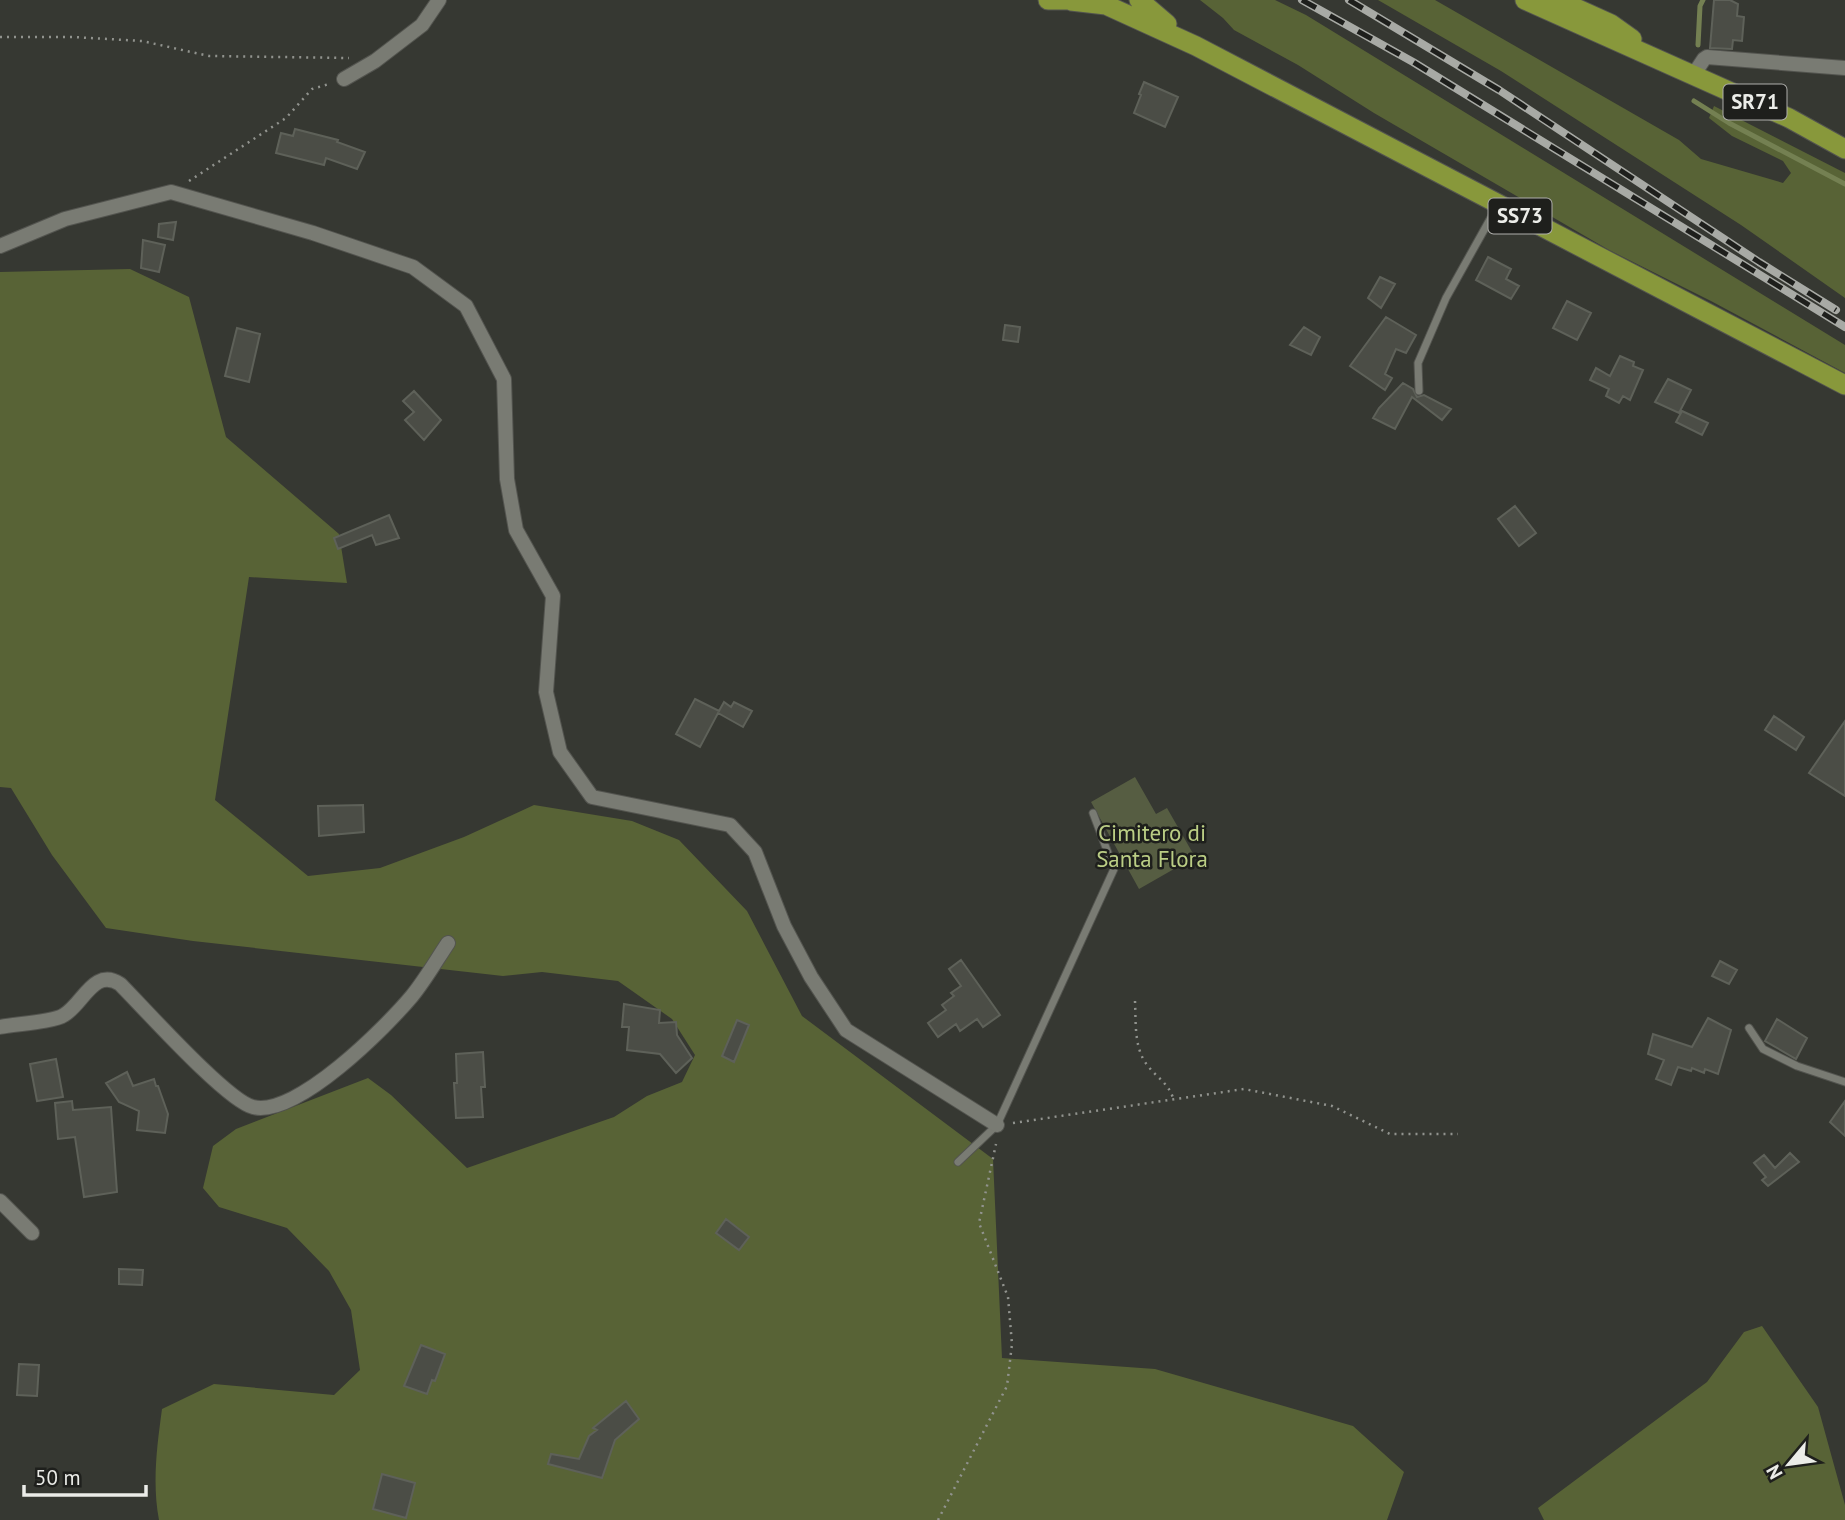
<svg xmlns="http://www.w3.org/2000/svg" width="1845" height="1520" viewBox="0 0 1845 1520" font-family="'PT Sans',sans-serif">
	<rect width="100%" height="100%" fill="#363832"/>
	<path fill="#565d42" d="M1135 777 1156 814 1167 808 1195 857 1139 889 1091 802Z"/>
	<path fill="#586336" d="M1200 0H1275L1306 15 1845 345V373L1711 301 1609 250 1374 113 1298 65 1234 30 1223 18Z
		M1378 0H1435L1679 140 1701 159 1783 183 1791 173 1783 161 1732 136 1709 118 1714 106 1845 173V298L1741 225 1501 71Z
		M130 269 189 297 226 437 339 534 347 583 249 577 215 800 308 876 380 868 464 837 534 805 632 821 679 840 747 911 802 1016 993 1159 1002 1358 1155 1369 1353 1426 1404 1472 1387 1520H159C152 1483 157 1446 162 1409L214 1384 334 1395 360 1370 351 1310 329 1271 287 1228 219 1207 203 1188 213 1146 236 1129 368 1078 391 1095 467 1168 614 1117 647 1096 682 1082 695 1055 672 1019 618 981 542 972 503 976 193 941 106 928 52 855 11 788 0 787V272Z
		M1762 1326 1818 1407 1845 1505V1520H1544L1538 1508 1707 1382 1744 1332Z"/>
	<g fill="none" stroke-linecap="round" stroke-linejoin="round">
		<path stroke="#748052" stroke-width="5" d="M1698 45 1700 6 1703 0
			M1694 101 1729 123 1845 184"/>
	</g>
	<path fill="#4b4d46" stroke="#5e6159" stroke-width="2" d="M1714 0H1730L1738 4 1737 16 1744 17 1742 41 1733 40 1732 49 1710 48Z
		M1144 82 1178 97 1165 127 1134 113 1141 95 1139 94Z
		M295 129 338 140 337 142 365 152 357 169 326 158 324 165 276 153 281 133 293 136Z
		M176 222 173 240 158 237 159 224Z
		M143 240 165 245 159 272 141 268Z
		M1488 257 1511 269 1506 279 1519 286 1511 299 1476 280Z
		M1380 277 1395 284 1381 308 1368 298Z
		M1567 301 1591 313 1577 340 1553 328Z
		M1386 317 1416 335 1406 353 1396 349 1385 374 1392 378 1385 390 1350 366Z
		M1005 325 1020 327 1018 342 1003 340Z
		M1304 327 1320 337 1311 355 1290 345Z
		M237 328 260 334 249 382 225 376Z
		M1620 356 1634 362 1633 366 1643 370 1630 400 1623 396 1619 403 1606 396 1609 389 1590 380 1596 368 1610 376Z
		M1668 379 1691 390 1679 413 1655 402Z
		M1403 383 1413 389 1417 397 1424 395 1451 409 1442 420 1412 397 1395 429 1373 418 1379 408Z
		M414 391 441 420 424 440 405 420 414 412 403 401Z
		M1682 411 1708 423 1702 435 1676 422Z
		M1515 506 1536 533 1519 546 1498 519Z
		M389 515 399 538 376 545 372 535 338 549 334 538Z
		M695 699 719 711 724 702 731 707 734 702 752 711 743 727 718 713 700 747 676 734Z
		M1774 716 1804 737 1796 750 1765 730Z
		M1845 721V796L1809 773Z
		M363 805 364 832 319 836 318 806Z
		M961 960 1000 1015 983 1027 977 1019 960 1031 956 1024 938 1037 928 1023 946 1010 942 1005 954 996 951 993 961 986 949 969Z
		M1720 961 1737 970 1729 984 1712 976Z
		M624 1004 660 1010 659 1023 676 1022 677 1035 692 1058 676 1073 660 1054 627 1050 629 1027H622Z
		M1708 1018 1731 1030 1718 1074 1705 1069 1704 1073 1692 1068 1691 1071 1678 1067 1671 1085 1656 1079 1664 1060 1648 1054 1653 1034 1692 1047Z
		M1777 1019 1807 1038 1796 1059 1765 1041Z
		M737 1020 749 1025 734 1062 722 1056Z
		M483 1052 485 1087H481L483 1117 456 1118 454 1083H457L456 1054Z
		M56 1059 63 1097 37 1101 30 1064Z
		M127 1072 133 1086 154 1079 156 1086H158L168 1114 165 1133 137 1130 139 1111 119 1102 106 1083Z
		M72 1101 73 1110 111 1107 117 1192 84 1197 75 1137 58 1139 55 1103Z
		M1845 1101V1136L1830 1122Z
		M1790 1153 1799 1162 1768 1186 1762 1180 1766 1177 1754 1163 1764 1155 1775 1168Z
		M726 1219 749 1237 739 1250 716 1233Z
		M119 1269 143 1270 142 1285 119 1284Z
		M421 1345 445 1354 435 1381 432 1380 427 1394 404 1386Z
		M19 1364 39 1365 37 1396 17 1395Z
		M626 1401 639 1419 615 1440 602 1478 548 1464 551 1454 579 1459 589 1436 597 1430 593 1428Z
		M382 1474 415 1483 406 1518 373 1509Z"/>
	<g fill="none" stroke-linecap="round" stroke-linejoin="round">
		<defs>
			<path id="service" d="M1419 391 1418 363 1446 298 1498 205
				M1749 1028 1763 1049 1797 1066 1845 1082
				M958 1162 997 1125 1114 869 1093 813"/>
			<path id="minor" d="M1694 74 1704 59 1707 57 1845 68
				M344 79 375 61 422 25 439 0
				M0 246 65 219 171 192 313 233 413 267 466 306 504 379 507 479 516 530 553 596 546 692 560 752 592 797 730 825 755 852 784 926 811 977 846 1030 997 1125
				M0 1027C15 1024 54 1022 64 1015 83 1004 94 967 120 984 143 1007 227 1101 253 1107 296 1118 386 1027 412 996 425 980 436 961 448 943
				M0 1201 32 1233"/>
			<path id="primary" d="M1048 0H1073
				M1139 0 1167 24
				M1525 0 1789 118 1845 149
				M1558 0 1611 24 1632 39
				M1071 1 1106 5 1196 46 1845 385"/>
		</defs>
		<use href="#service" stroke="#53544f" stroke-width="9"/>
		<use href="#minor" stroke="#53544f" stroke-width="16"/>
		<use href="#primary" stroke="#53544f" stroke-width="21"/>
		<path stroke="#91938e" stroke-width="2.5" stroke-dasharray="2 5" stroke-linecap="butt" d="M0 37H73L142 41 209 56 349 58
			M189 181 286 118 312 89 329 84
			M1135 1001C1136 1021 1134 1045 1145 1062 1154 1076 1168 1082 1173 1098
			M1013 1123 1244 1089 1332 1106 1390 1134H1458
			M938 1520 1007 1386 1012 1344 1008 1297 979 1223 996 1144"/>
		<use href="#service" stroke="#797b73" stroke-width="7"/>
		<use href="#minor" stroke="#797b73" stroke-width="14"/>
		<use href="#primary" stroke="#88983b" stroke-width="19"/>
		<defs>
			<path id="rail" d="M1302 0 1413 62 1845 327
				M1349 0 1499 90 1759 262 1836 310"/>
		</defs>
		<use href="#rail" stroke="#a8aaa5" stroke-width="8"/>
		<use href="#rail" stroke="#1e1f1c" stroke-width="5" stroke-dasharray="16" stroke-linecap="butt"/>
	</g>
	<g text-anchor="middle" stroke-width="5" stroke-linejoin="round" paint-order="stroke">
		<g fill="#1e1f1c" stroke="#aeaeab" stroke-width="2">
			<rect x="1723.5" y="84.5" width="63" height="35" rx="5"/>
			<rect x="1488.5" y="198.5" width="63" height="35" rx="5"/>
		</g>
		<g font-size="21" font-weight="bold" fill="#ebece8">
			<text x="1755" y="109">SR71</text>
			<text x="1520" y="223">SS73</text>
		</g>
		<g font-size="23" fill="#bbce85" stroke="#1e1f1c">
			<text x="1152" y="841">Cimitero di<tspan x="1152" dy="26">Santa Flora</tspan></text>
		</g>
	</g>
	<g transform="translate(1789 1464) rotate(241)" stroke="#1e1f1c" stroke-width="5" paint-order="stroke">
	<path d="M0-5L12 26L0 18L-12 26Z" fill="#ebece8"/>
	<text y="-10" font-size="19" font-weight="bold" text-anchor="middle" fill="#ebece8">N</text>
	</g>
	<path d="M24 1485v10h122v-10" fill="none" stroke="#ebece8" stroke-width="3.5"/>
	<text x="35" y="1485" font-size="21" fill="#ebece8" stroke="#1e1f1c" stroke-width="5" paint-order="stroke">50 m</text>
</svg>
